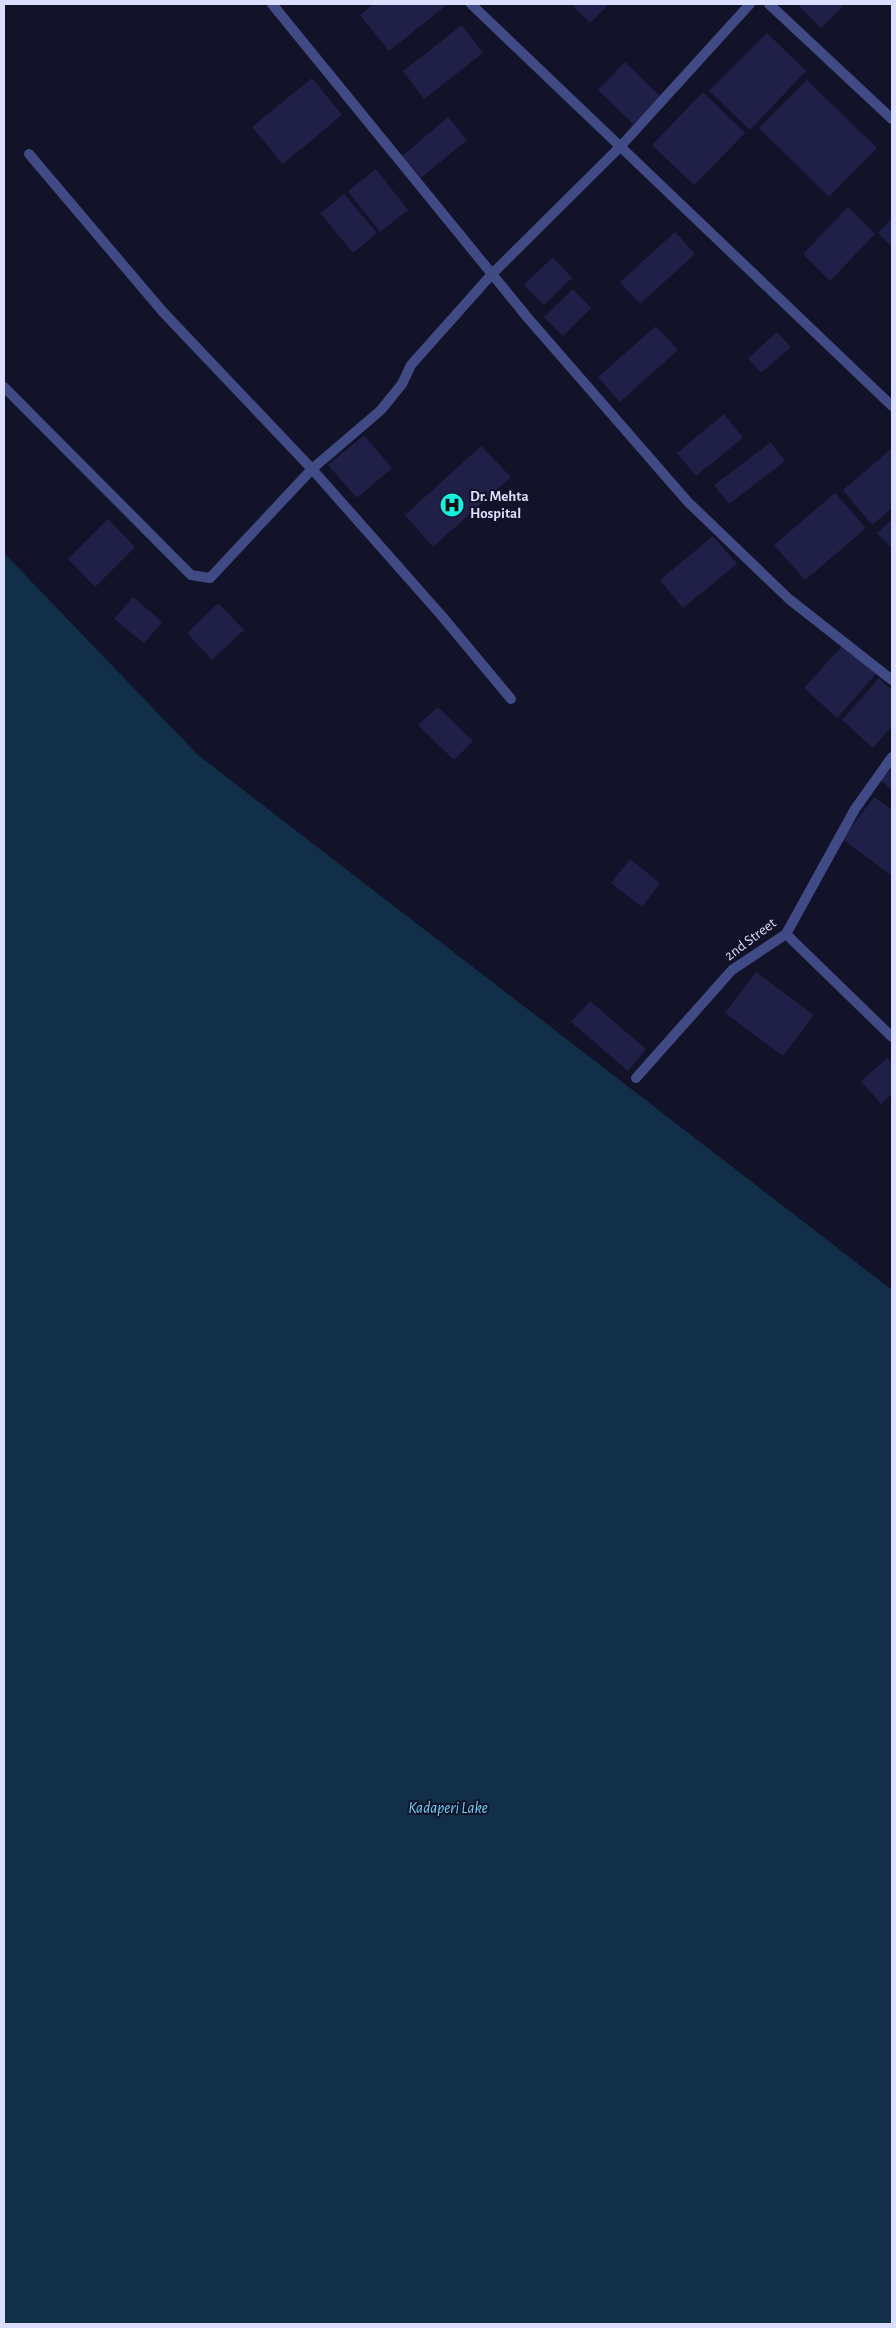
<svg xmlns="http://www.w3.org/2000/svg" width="896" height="2328" viewBox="0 0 896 2328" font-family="'Alegreya Sans',sans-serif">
	<rect width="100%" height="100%" fill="#121228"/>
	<path fill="#112f49" d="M4 553 198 755 892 1290V2324H4Z"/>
	<path fill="#201f48" d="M374 4H448L389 51 360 15Z
		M571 4H609L590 23Z
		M801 4H845L821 28 799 6Z
		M462 25 483 53 424 99 403 71Z
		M767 33 806 71 750 130 709 91Z
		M625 62 661 97 633 124 598 90Z
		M312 78 342 115 283 164 252 127Z
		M807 80 877 148 829 197 759 128Z
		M703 92 745 133 694 185 652 145Z
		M448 117 467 140 421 178 402 156Z
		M376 169 408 210 380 232 348 191Z
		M344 194 377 233 353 253 320 213Z
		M848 207 875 234 830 281 803 254Z
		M892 218V247L878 233Z
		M675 232 695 254 640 304 620 282Z
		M553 257 572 278 544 305 524 285Z
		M573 289 591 308 563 336 544 317Z
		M656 326 678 350 620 402 598 377Z
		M777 332 791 347 761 373 748 358Z
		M724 414 743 438 696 476 677 453Z
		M364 435 392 468 357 498 328 465Z
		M771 442 785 461 729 504 714 485Z
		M481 446 511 477 433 547 405 515Z
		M892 448V508L872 525 843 490Z
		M835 493 866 528 805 580 774 545Z
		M108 519 135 547 95 587 68 559Z
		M892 519V549L877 533Z
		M713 536 737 564 683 608 660 580Z
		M133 597 162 622 144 643 114 619Z
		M218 603 244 630 212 660 187 633Z
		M843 645 876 674 837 718 804 688Z
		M879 678 892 690V726L873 748 842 720Z
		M438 707 473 741 454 760 418 725Z
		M892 767V790L881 780Z
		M874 797 892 810V876L842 839Z
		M630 859 660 883 642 907 611 883Z
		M756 972 814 1015 783 1056 725 1013Z
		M590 1001 646 1049 628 1071 571 1022Z
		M887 1058 892 1064V1094L881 1104 861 1081Z"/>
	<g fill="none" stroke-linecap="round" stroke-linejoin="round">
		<path stroke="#404a84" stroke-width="10" d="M272 4 527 317 688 502 789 599 892 680
			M471 4 892 406
			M769 4 892 119
			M29 154 163 312 312 469 441 615 511 699
			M4 387 191 575 210 578 312 469 381 410 402 384 411 365 492 274 620 147 750 4
			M786 934 892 1037
			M636 1078 732 970 786 934 855 809 892 757"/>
	</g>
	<defs>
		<symbol id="hospital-disc" viewBox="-11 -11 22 22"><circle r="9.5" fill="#15f0df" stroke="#121228"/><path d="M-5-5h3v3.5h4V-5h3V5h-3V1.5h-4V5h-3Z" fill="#111"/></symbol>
	</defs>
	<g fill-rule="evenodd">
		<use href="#hospital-disc" x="438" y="491" width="28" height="28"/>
	</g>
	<g text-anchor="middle" stroke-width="4" stroke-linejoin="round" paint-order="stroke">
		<g font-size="15" font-weight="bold" fill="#dcdefd" stroke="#121228" text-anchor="start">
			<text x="470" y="501">Dr. Mehta<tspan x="470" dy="17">Hospital</tspan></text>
		</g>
		<g font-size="15" fill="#dcdefd" stroke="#121228">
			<text transform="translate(750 939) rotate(-37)" y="5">2nd Street</text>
		</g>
		<g font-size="16" font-style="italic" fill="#71d0f6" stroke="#121228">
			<text x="448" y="1813">Kadaperi Lake</text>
		</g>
	</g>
	<rect width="896" height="2328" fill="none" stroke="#dcdefd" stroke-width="10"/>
</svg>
